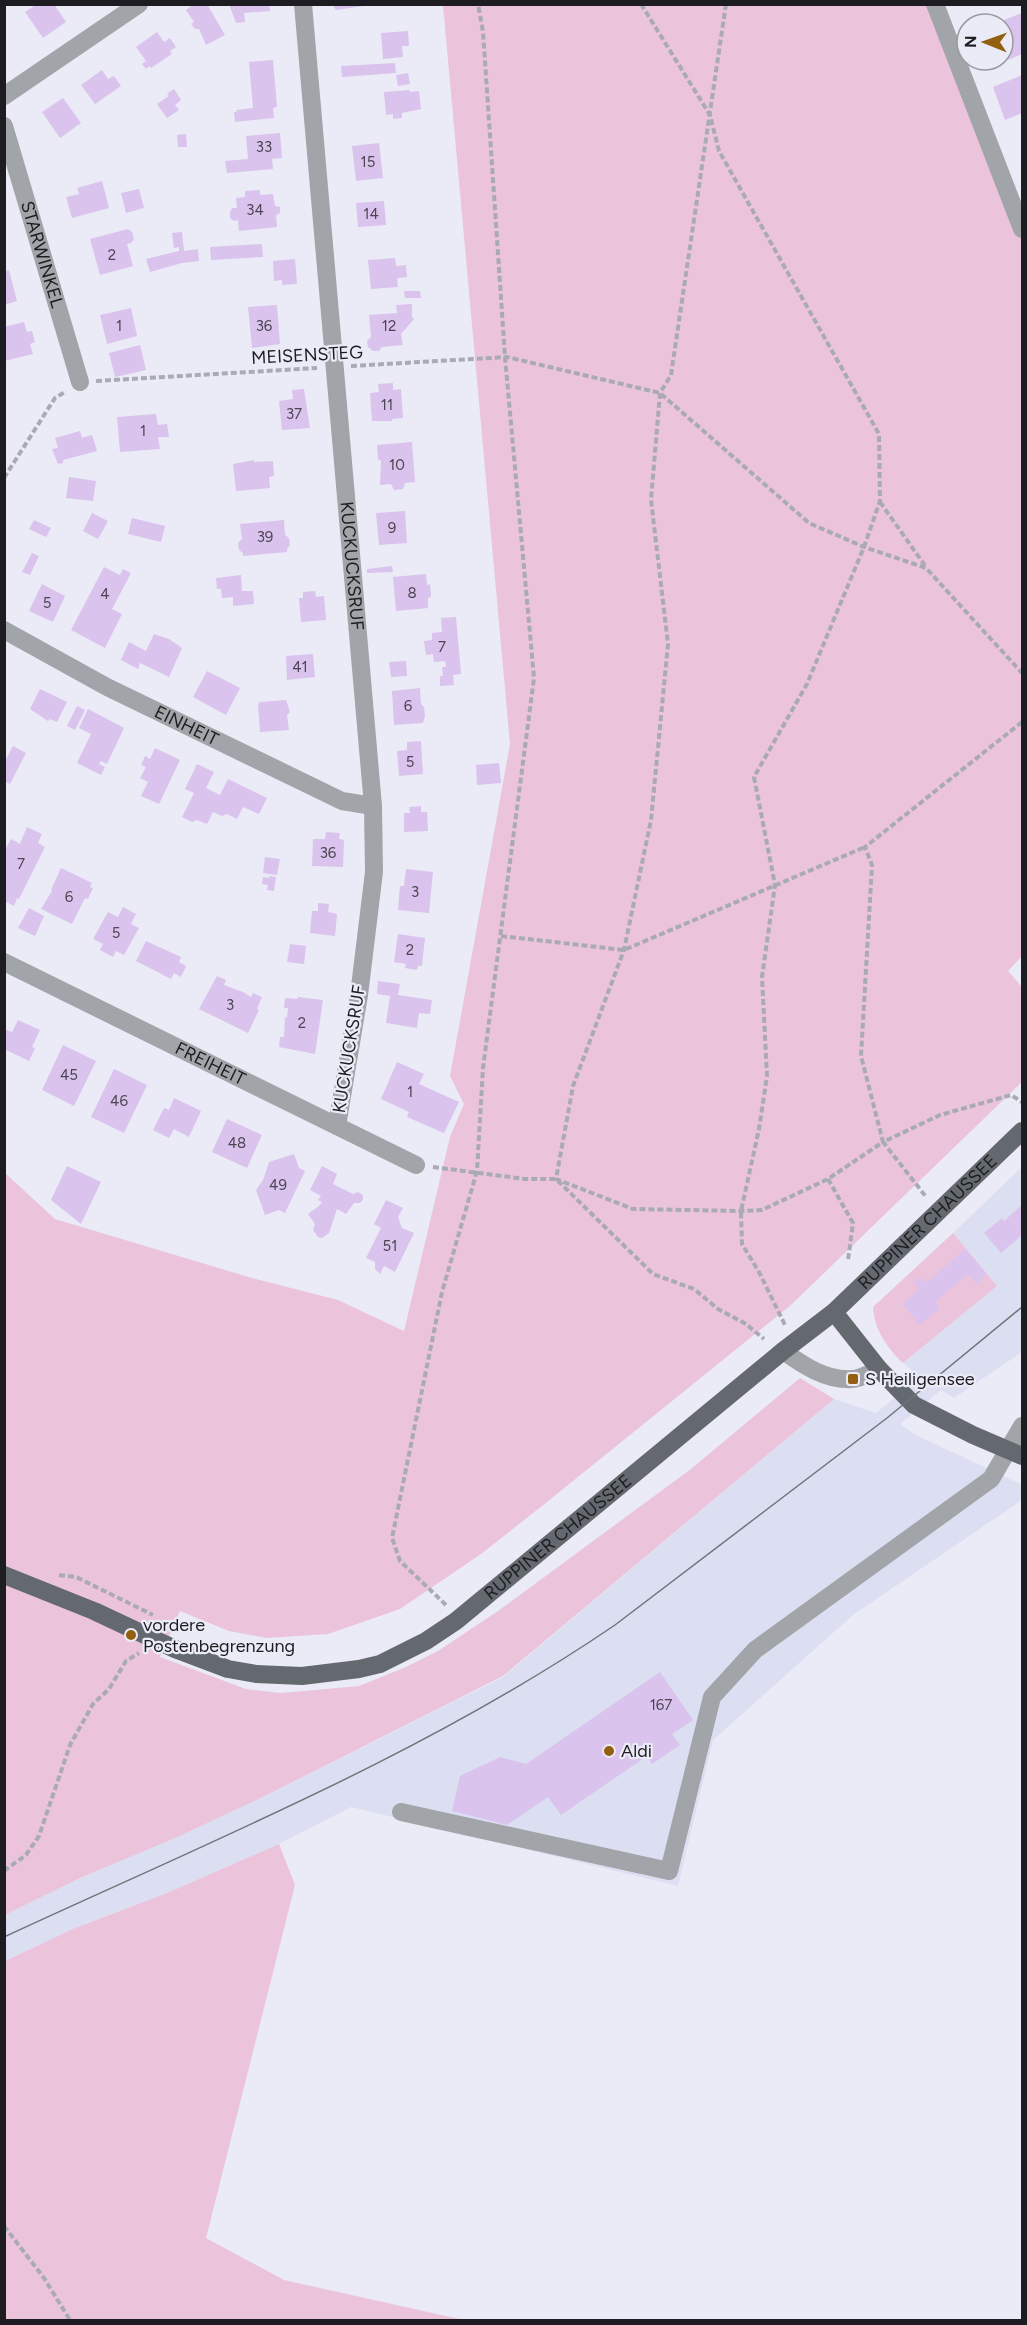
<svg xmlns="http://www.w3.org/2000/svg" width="1027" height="2325" viewBox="0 0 1027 2325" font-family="Figtree,sans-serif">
	<rect width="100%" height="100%" fill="#eaebf6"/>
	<path fill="#dcdff1" d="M1022 1167V1352L954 1398 941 1390 900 1424 914 1434 1022 1485V1500L853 1615 713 1740 678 1886 351 1807 279 1844 167 1893 75 1928 5 1961V1915L80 1878 261 1798 503 1677 834 1399 876 1413 920 1377 903 1363 997 1286 953 1233Z"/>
	<path fill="#ebc4dc" d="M443 5H935L1022 229V956L1008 971 1022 987V1082L791 1305 547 1502 481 1554 400 1609 328 1634 267 1638 229 1631 180 1611 160 1657 246 1689 281 1693 359 1686 406 1667 438 1651 498 1611 691 1469 800 1378 834 1399 503 1676 261 1798 175 1838 80 1878 5 1915 4 1172 55 1219 252 1278 338 1300 404 1331 450 1137 464 1104 450 1076 510 744Z
		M953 1233 997 1286 903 1363C887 1348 874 1329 873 1307Z
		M279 1844 295 1885 206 2238 284 2280 464 2320H5V1961L75 1928 167 1893Z"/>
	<path fill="#dac3ec" d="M33 4H54L66 22 43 38 25 12 34 6Z
		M194 4H207L225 35 206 45 199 29H195L191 24 194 22 186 10Z
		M229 4H269L270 11 244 13 245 22 236 23Z
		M332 4H364V6L336 10Z
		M1022 13V54L993 66 991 60H1003V24H994Z
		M408 31 409 46H402L403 57 383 59 381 33Z
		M157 32 164 42 170 38 176 47 170 51 172 54 151 68 149 66 146 69 142 64 146 61 136 47Z
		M273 60 277 107 273 108 274 118 235 122 234 112H237L236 110 253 108 249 62Z
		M395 63 396 73 342 77 341 66Z
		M102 70 108 79 114 76 121 86 95 104 81 85Z
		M408 73 410 84 398 86 396 75Z
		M1022 75V113L1005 120 993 87Z
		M174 89 181 100 175 105 179 110 167 118 157 104 169 96 167 94Z
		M410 90V92L419 91 421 109 402 113V118L393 119V114L386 115 384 92Z
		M63 98 81 123 60 138 42 112Z
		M280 133 282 158 272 159 273 169 227 173 225 161 248 159 246 136Z
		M186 134 187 147H178L177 135Z
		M379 143 383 178 356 181 352 146Z
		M102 181 109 208 72 218 66 197 79 194 77 188Z
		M139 189 144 208 126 213 121 193Z
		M260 190V195L273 194 275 206 280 207V213L276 215 277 227 239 231 238 220 234 221 230 218V212L232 208H237L236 198 245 197V191Z
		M384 201 386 225 358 227 356 203Z
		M128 229 132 232 134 239 131 243 127 244 133 266 100 275 90 239Z
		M182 232 184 251 198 249 199 261 182 263 150 272 146 259 179 251V247L174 248 172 233Z
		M262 244 263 257 211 260 210 247Z
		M395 258 396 266 406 265 407 277 397 278 398 287 371 289 368 260Z
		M295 259 297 284 282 285V280L274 281 273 261Z
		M9 270 17 301 7 304 4 303V272Z
		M404 291H420L421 298H405Z
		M412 304V317L414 319 401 334 403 345 382 347 379 351H373L368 347 367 341 371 337 369 315 397 313 396 305Z
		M277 305 280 344 252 348 248 307Z
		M131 308 137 336 107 344 100 315Z
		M24 322 27 332 32 331 35 342 30 344 33 354 4 361V327Z
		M140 345 146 370 115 377 109 353Z
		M393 383V390L401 389 403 418 392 419V421H372L370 393 379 392 378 384Z
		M304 389 310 428 282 430 279 401 293 399 292 390Z
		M156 414 158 425 167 424 169 437H158L160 449 120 452 117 417Z
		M80 431 82 438 92 435 97 451 63 460V463L58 464 52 449 58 448 55 438Z
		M412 442 415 482 405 483 403 489 394 490 391 484 380 485 381 461 378 459 377 445Z
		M254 460V462L273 461 274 476 269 477 270 488 236 491 233 464Z
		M69 477 96 481 93 501 66 498Z
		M405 511 407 543 379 545 376 513Z
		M92 513 108 521 98 539 83 531Z
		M132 518 165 526 161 542 128 534Z
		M34 520 51 528 46 537 29 529Z
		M284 520 285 535 289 538 290 545 287 549V552L243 556V553L239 550 238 543 242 539 240 524Z
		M32 553 39 556 30 575 22 572Z
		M392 566 393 572 367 573V569Z
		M104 567 120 575 123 569 131 573 112 609 122 614 105 648 71 630Z
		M426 574 427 585 430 584 431 597 428 598V608L396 611 393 577Z
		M241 575 242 591H253L254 604 233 606V597L222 598 221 589H217L216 578Z
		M42 584 65 596 53 622 29 611Z
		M315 591 316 597 324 596 326 620 301 622 299 598H303V592Z
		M456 617 461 674 453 675 454 685 440 686V676H443L442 667H446L445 661 434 662 433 654 426 655 424 641 432 640V633L442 632 441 618Z
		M154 634 169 639 182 648 169 677 140 663 138 669 121 660 129 642 146 651Z
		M313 654 315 677 287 680 286 656Z
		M406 661 407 676 391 677 389 662Z
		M207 671 240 688 226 715 193 697Z
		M420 688 421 704 424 707 425 716 423 723 394 725 392 691Z
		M40 689 67 702 57 722 50 719 48 721 30 709Z
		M286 700 290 712 287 715 289 730 260 732 258 705 260 702Z
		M77 706 85 710 75 730 67 726Z
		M88 709 124 728 107 764 101 761 99 764 105 767 101 775 77 763 91 734 79 728Z
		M421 741 423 774 399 776 397 751 407 750V742Z
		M13 746 26 753 10 784 4 781V763Z
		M155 748 180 760 159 804 141 796 148 782 140 778 146 767 141 765 145 756 150 759Z
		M499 763 501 783 477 785 476 765Z
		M197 764 214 772 206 788 220 795 228 779 267 798 259 814 243 807 237 819 227 814 222 816 213 812 207 824 197 820 192 822 182 817 194 793 185 789Z
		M421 806V812H427L428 831 404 832V813H410L409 807Z
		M27 827 42 834 38 843 45 847 19 899 17 898 14 906 7 902 4 907V852L11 839 20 844Z
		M326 832 340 833 339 839 344 840 343 867 312 866 313 839H325Z
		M265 857 280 859 277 875 263 873Z
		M61 868 92 883 90 887 93 888 88 899 85 898 72 924 41 909 52 891 51 890Z
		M406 869 433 872 429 913 398 910 400 886H404Z
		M269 876 276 877 274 891 267 890 268 885 262 884 263 877 269 878Z
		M318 903 329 904 328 912 337 914 335 936 310 933 312 911H318Z
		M123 907 136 914 131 924 139 928 124 955 116 951 113 957 100 950 103 944 93 939 108 912 118 917Z
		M29 908 44 916 35 936 18 928Z
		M398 934 425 938 422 966H418L417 970 405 968 406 964 394 962Z
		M146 941 181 957 179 962 186 966 181 977 174 973 171 979 136 961Z
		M290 944 306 946 304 964 287 962Z
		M217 976 226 980 224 985 243 992 251 997 253 993 262 997 257 1009 259 1010 248 1033 199 1009Z
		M378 981 400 984 398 995 432 1000 430 1014 419 1013 417 1028 386 1023 390 996 377 994Z
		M298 997 323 1000 315 1054 279 1047 280 1037H284L285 1017 287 1018 288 1008H284L285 998 298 999Z
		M18 1020 40 1030 32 1047 35 1048 29 1061 4 1049V1029L12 1032Z
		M63 1045 96 1061 74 1106 42 1090Z
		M397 1062 424 1074 419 1084 459 1102 444 1133 407 1117 409 1112 381 1099Z
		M114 1069 147 1085 124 1133 91 1117Z
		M174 1098 201 1111 189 1137 174 1129 169 1138 153 1130 164 1108 169 1110Z
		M227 1119 262 1135 247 1168 212 1152Z
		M294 1154 299 1168 305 1171 285 1213 279 1210 265 1215 256 1190 263 1180 269 1162Z
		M67 1166 101 1182 81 1224 51 1200Z
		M322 1166 337 1174 333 1184 353 1194 358 1192 363 1195V1199L360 1203H354L346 1214 337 1209 329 1233 322 1238 318 1237 313 1230 315 1224 308 1214 319 1206 322 1202 318 1200 321 1196 310 1190Z
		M386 1200 403 1208 398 1217 402 1228 414 1233 395 1272 384 1266 380 1274 375 1269V1262L366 1258 381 1228 374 1224Z
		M1022 1205V1235L1001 1253 984 1233 1002 1218 1004 1221Z
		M965 1249 987 1274 976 1284 968 1274 935 1302 940 1308 920 1325 902 1304 919 1289 914 1283 921 1277 926 1283Z
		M660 1672 693 1720 672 1734 680 1745 652 1764 647 1756 561 1815 548 1797 507 1825 452 1811 460 1776 500 1757 526 1764Z"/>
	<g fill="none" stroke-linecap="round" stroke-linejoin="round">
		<path stroke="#a9aab3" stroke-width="4" stroke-dasharray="6 3" stroke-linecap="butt" d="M641 4 710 115 719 151 879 434 880 501 864 547 807 684 754 777 775 885 762 977 767 1076 759 1129 741 1211 742 1244 759 1272 785 1325
			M726 4 671 375 660 393 651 500 668 644 651 820 624 950 573 1086 556 1179 633 1209 741 1211 762 1210 828 1179 883 1142 927 1198
			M351 366 507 357 660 393 809 523 864 547 926 568 1022 673
			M96 381 317 368
			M4 478 55 398 65 392
			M880 502 926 567
			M1022 722 865 847 872 865 861 1056 883 1142 940 1115 1011 1095 1022 1102
			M501 936 624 950 865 847
			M433 1167 525 1179H556L653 1274 694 1289 718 1309 746 1324 764 1339
			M828 1179 853 1223 848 1260
			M59 1575 76 1577 153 1615
			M446 1605 400 1561 392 1538 442 1292 477 1171 483 1068 534 678 505 357 483 32 478 4
			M4 1871 26 1855 39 1836 70 1745 93 1704 109 1689 126 1661 139 1653
			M4 2226 44 2278 70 2320"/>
		<g stroke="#a1a4a8" stroke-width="18">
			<path id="s1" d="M303 4 373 806 374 872 359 995 337 1126"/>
			<path d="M935 4 1022 229"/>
			<path d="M4 96 139 4"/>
			<path id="s2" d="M4 126 80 382"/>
			<path id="s3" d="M4 630 107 687 342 801 373 806"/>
			<path id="s4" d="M4 962 416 1165"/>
			<path d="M783 1351C803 1365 826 1381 852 1379 861 1379 871 1372 879 1369"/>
			<path d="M401 1812 669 1871 712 1697 755 1650 991 1479 1022 1426"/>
		</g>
		<g stroke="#63696f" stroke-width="18">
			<path d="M834 1312 879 1369 914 1405 973 1435 1022 1456"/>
			<path id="s5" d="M4 1575 94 1611 175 1649 228 1669 256 1674 302 1676 359 1669 380 1664 426 1641 456 1621 783 1351 834 1312 1022 1131"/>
		</g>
		<path stroke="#727379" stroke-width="1.5" d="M4 1937C211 1841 426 1754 615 1625L887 1418 1022 1307"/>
	</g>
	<g fill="#926010" stroke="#eaebf6" stroke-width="2">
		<rect x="847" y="1373" width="12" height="12" rx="3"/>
		<circle cx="131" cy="1635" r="6"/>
		<circle cx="609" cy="1751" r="6"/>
	</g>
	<g text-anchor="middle" stroke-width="4.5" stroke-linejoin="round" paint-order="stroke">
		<g font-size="15" fill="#4c4654">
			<text x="264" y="152">33</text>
			<text x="368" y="167">15</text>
			<text x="255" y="215">34</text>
			<text x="371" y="219">14</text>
			<text x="112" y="260">2</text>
			<text x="119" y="331">1</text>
			<text x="264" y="331">36</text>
			<text x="389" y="331">12</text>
			<text x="387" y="410">11</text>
			<text x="294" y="419">37</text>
			<text x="143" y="436">1</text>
			<text x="397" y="470">10</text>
			<text x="392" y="533">9</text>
			<text x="265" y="542">39</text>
			<text x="412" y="598">8</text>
			<text x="105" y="599">4</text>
			<text x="47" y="608">5</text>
			<text x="442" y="652">7</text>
			<text x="300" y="672">41</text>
			<text x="408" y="711">6</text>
			<text x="410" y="767">5</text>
			<text x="328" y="858">36</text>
			<text x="21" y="869">7</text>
			<text x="415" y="897">3</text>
			<text x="69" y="902">6</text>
			<text x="116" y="938">5</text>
			<text x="410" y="955">2</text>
			<text x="230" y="1010">3</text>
			<text x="302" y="1028">2</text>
			<text x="69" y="1080">45</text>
			<text x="410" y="1097">1</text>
			<text x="119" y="1106">46</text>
			<text x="237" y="1148">48</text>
			<text x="278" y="1190">49</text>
			<text x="390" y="1251">51</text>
			<text x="661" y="1710">167</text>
		</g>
		<g font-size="18" fill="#1d1d21" stroke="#eaebf6">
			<text dy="6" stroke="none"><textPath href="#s2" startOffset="134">STARWINKEL</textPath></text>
			<text transform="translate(307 355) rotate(-3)" y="6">MEISENSTEG</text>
			<text dy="6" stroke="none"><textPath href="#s1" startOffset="564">KUCKUCKSRUF</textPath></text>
			<text dy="6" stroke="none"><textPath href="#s3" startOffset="206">EINHEIT</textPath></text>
			<text transform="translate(349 1049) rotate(-81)" y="6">KUCKUCKSRUF</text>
			<text dy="6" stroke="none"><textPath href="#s4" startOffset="230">FREIHEIT</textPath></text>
			<text dy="6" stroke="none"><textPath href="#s5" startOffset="1102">RUPPINER CHAUSSEE</textPath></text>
			<text dy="6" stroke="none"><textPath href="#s5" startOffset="616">RUPPINER CHAUSSEE</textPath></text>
		</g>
		<g font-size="18" fill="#1d1d21" stroke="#eaebf6" text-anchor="start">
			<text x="865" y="1385">S Heiligensee</text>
			<text x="143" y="1631">vordere<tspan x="143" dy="21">Postenbegrenzung</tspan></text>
			<text x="621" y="1757">Aldi</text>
		</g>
	</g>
	<rect width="1027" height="2325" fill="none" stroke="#1d1d21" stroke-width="12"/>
	<g transform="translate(985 42) rotate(271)"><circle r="28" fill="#eaebf6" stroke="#9899a1" stroke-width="1.5"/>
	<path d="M0-4.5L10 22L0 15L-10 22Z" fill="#926010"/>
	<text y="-9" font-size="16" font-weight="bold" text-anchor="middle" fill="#1d1d21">N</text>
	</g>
</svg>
